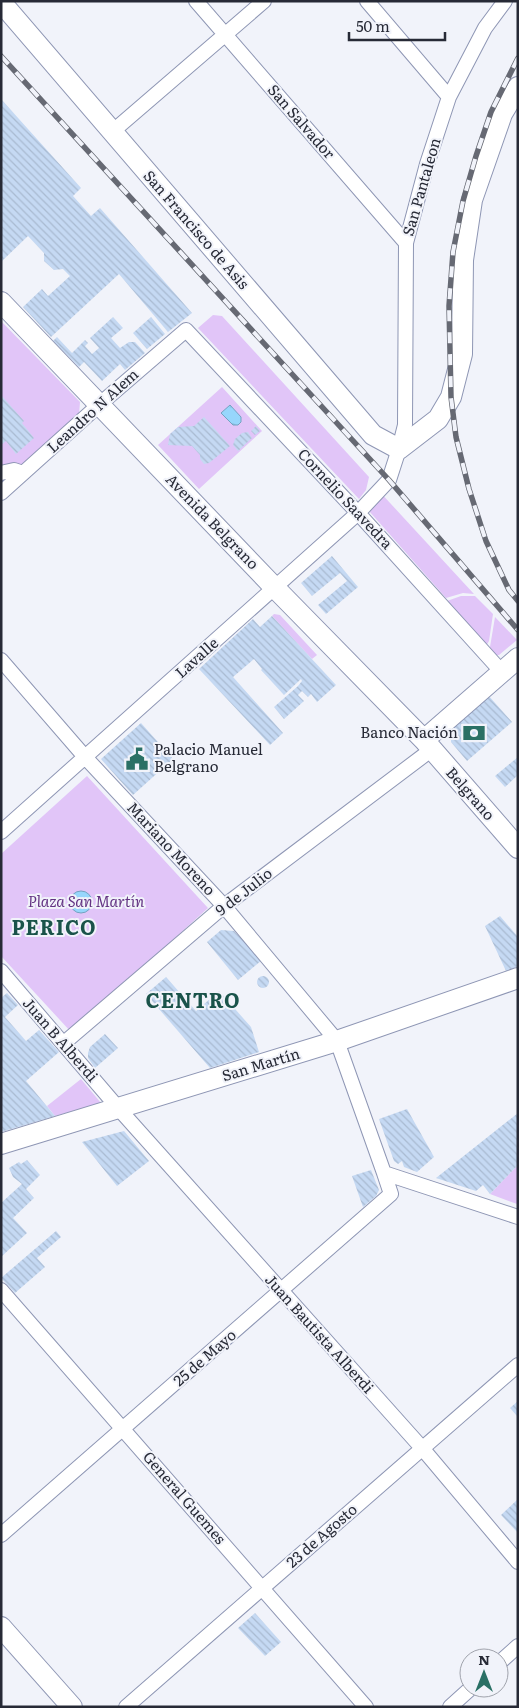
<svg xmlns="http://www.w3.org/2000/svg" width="519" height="1708" viewBox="0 0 519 1708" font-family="Literata,serif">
	<defs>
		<pattern id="water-ripples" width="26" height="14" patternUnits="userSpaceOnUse" patternTransform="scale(1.25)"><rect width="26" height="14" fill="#97d6fc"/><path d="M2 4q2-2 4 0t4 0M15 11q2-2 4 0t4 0" fill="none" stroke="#82b8d9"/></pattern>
		<pattern id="building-back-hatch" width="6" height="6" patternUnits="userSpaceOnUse" patternTransform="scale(1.25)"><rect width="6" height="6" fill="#c5d9f3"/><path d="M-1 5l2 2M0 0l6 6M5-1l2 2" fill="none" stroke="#a9bad1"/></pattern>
	</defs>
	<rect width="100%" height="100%" fill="#f1f3fa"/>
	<path fill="#e1c5f8" d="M213 315 222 316 369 477 366 490 359 499 198 328Z
		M1 321 80 402 79 415 1 492Z
		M222 387 262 431 199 489 158 445Z
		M379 491 474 594 463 593 446 598 369 511Z
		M461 596H475L493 614 489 641 486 646 447 601Z
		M274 614 280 615 317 655 312 659 272 616Z
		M495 617 517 640 499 655H495L490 651V647Z
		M87 776 208 908 71 1032 1 956V854Z
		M81 1079 101 1103 55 1116 47 1106Z
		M518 1165 517 1204 490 1194Z"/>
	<path fill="url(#water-ripples)" stroke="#75a2c1" d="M230 405 241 417V422L238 425H233L221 413Z
		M70 902a11 11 0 1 1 22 0a11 11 0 1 1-22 0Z"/>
	<path fill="url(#building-back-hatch)" d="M1 99 81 188 73 196 91 216 100 208 192 313 168 332 119 274 51 337 23 307 42 289 48 296 70 276 63 269 54 270 44 261V253L28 236 1 262Z
		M113 317 123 328 111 338 120 348 129 342H135L145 353 125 370 120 364 102 381 84 362 79 367 53 341 57 337 72 353 85 340 88 343 85 346 92 354 99 348 90 338Z
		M151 317 165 334 147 349 133 333Z
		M1 395 24 421 22 423 34 438 16 454 6 441 1 445Z
		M204 417 230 446 209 463 204 464 200 459V455L192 446 168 445 170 434 178 427 194 426Z
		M256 426 260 431 255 435 251 431Z
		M248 432 252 438 238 451 233 445 235 439 242 433Z
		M332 556 358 587 326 614 318 605 347 581 340 573 312 596 301 583Z
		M272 616 336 685 317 702 311 694 308 697 302 691 298 695 304 701 284 719 274 707 298 686 302 681 301 679 284 695 261 670 262 669 254 659 233 677 283 733 270 745 199 669 253 619 260 627Z
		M488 695 512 722 467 761 451 742V728Z
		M141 723 173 759 133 795 101 759Z
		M518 757V775L505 787 495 776Z
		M500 916 518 937V966L506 971 485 926Z
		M221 930 234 931 262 960 238 980 207 942Z
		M257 982a6 6 0 1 1 12 0a6 6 0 1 1-12 0Z
		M166 977 196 1011 219 991 251 1027 259 1052 210 1068 146 994Z
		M7 993 18 1005 5 1017 26 1041 39 1030 59 1052 26 1081 55 1116 1 1132V998Z
		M105 1034 118 1048 95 1068 88 1058V1053L90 1047Z
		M407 1109 434 1157 417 1172 404 1167 402 1161 398 1164 394 1161 379 1119Z
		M518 1113V1165L490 1194 483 1185 476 1191 436 1178Z
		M124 1131 149 1161 117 1186 82 1142Z
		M27 1160 40 1175 26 1189 34 1198 13 1218 27 1233 1 1257V1203L22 1184 13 1177 9 1168 19 1162 21 1164Z
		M371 1170 379 1190 376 1196 363 1207 352 1176Z
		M56 1231 61 1237 37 1258 45 1267 15 1293 1 1278Z
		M518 1401V1417L510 1408Z
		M518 1499V1533L501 1515Z
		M255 1613 281 1642 265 1656 238 1628Z"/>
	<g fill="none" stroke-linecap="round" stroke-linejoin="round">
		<defs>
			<path id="street" d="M196 1 406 243
				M367 1 449 97
				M112 132 264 1
				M1 473 14 470 23 473
				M1 493 100 404 186 330 358 513 501 671
				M1 660 85 757 224 906 337 1041 384 1173 518 1217
				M1 832 358 513 389 480 399 449 405 425 406 243 427 164 449 97 485 28 505 1
				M1 971 119 1109 422 1448 518 1562
				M64 1043 224 906 431 750
				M1 1290 366 1707
				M1 1535 391 1194 384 1173
				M499 1663 518 1646
				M126 1707 518 1365
				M450 1707 471 1688"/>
			<path id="secondary" d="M1 2 373 435 399 449 438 419 451 397 462 354 463 260 472 200 502 114 518 87
				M1 302 275 588 424 740 518 848
				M424 740 518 658
				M1 1144 337 1041 518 978
				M1 1627 72 1707"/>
		</defs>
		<use href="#street" stroke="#8e96b4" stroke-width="16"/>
		<use href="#secondary" stroke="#8e96b4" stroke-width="22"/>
		<use href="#street" stroke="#fff" stroke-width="14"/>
		<use href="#secondary" stroke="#fff" stroke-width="20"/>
		<defs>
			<path id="rail" d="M1 56 389 480 518 630
				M518 58 491 112 476 156 463 201 453 252 449 306 451 397 456 437 469 489 486 541 509 590 518 601"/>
		</defs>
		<use href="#rail" stroke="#666973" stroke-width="5.5"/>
		<use href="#rail" stroke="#f1f3fa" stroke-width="4" stroke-dasharray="11" stroke-linecap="butt"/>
	</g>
	<defs>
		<symbol id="bank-bare" viewBox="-9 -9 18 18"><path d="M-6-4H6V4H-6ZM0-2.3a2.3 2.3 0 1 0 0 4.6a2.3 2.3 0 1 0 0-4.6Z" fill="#2a7065" stroke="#f1f3fa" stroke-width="2.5" paint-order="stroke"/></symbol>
		<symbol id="civic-bare" viewBox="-9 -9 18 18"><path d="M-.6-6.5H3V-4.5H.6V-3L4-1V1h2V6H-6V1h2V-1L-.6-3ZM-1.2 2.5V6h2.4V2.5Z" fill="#2a7065" stroke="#f1f3fa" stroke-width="2.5" paint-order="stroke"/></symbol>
	</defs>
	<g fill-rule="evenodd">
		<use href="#bank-bare" x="458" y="717" width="32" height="32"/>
		<use href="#civic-bare" x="121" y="743" width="32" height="32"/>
	</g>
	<g text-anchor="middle" stroke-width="4" stroke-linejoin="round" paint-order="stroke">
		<g font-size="15" fill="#272a36" stroke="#f1f3fa">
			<text transform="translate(301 122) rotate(49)" y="5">San Salvador</text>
			<text transform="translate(422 187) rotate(-74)" y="5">San Pantaleon</text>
			<text transform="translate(196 230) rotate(49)" y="5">San Francisco de Asis</text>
			<text transform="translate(93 411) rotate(-42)" y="5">Leandro N Alem</text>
			<text transform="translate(345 499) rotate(47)" y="5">Cornelio Saavedra</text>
			<text transform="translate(212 522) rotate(46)" y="5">Avenida Belgrano</text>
			<text transform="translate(197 658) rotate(-42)" y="5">Lavalle</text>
			<text transform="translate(470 794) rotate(49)" y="5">Belgrano</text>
			<text transform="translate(171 849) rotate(47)" y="5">Mariano Moreno</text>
			<text transform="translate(244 892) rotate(-38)" y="5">9 de Julio</text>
			<text transform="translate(60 1040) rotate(49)" y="5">Juan B Alberdi</text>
			<text transform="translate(261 1065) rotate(-17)" y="5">San Martín</text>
			<text transform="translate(319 1334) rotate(48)" y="5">Juan Bautista Alberdi</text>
			<text transform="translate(205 1358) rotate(-41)" y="5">25 de Mayo</text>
			<text transform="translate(184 1498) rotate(49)" y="5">General Guemes</text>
			<text transform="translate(322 1536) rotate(-41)" y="5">23 de Agosto</text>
		</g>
		<g font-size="15" fill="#272a36" stroke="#f1f3fa" text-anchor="end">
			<text x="458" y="738">Banco Nación</text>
			<text x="154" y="755" text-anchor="start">Palacio Manuel<tspan x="154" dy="17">Belgrano</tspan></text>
		</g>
		<g font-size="15" font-style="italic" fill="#633383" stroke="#f1f3fa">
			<text x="86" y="907">Plaza San Martín</text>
		</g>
		<g font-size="20" font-weight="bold" letter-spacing="1" fill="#1a534a" stroke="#f1f3fa">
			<text x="54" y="935">PERICO</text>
			<text x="193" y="1008">CENTRO</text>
		</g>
	</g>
	<rect width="519" height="1708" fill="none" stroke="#272a36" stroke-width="5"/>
	<g transform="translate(484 1673)"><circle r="24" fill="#f1f3fa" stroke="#a0a3ac"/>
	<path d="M0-4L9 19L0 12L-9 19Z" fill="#2a7065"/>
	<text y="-8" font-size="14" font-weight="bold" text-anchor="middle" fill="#272a36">N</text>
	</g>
	<path d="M349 32v8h96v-8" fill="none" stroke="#272a36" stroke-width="2.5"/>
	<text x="356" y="32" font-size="15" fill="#272a36" stroke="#f1f3fa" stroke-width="4" paint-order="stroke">50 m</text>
</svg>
